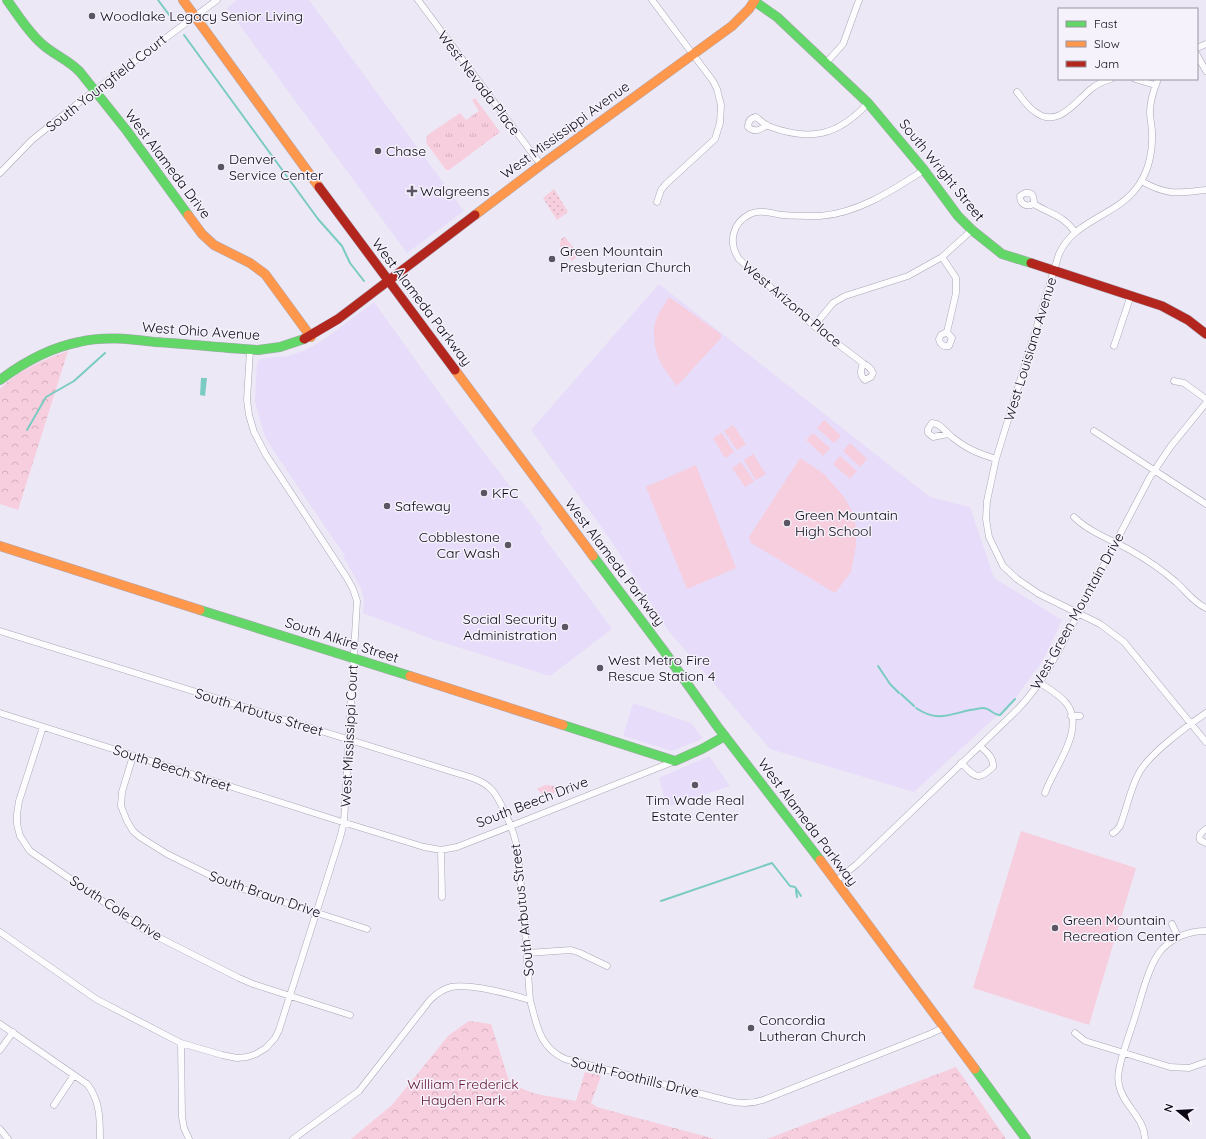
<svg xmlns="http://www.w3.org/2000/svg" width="1206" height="1139" viewBox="0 0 1206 1139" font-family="Quicksand,sans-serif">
	<defs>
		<pattern id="grass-tufts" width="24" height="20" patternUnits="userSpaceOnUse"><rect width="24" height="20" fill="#f7cede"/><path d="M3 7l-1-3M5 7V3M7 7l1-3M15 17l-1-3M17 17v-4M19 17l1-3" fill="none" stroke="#d3afbe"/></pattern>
		<pattern id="park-crowns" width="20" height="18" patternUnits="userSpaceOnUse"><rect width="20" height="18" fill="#f7cede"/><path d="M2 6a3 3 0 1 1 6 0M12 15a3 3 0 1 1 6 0" fill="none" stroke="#d3afbe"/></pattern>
		<pattern id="garden-dots" width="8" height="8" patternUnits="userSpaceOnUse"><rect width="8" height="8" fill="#f7cede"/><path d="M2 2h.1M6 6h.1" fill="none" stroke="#d3afbe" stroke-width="1.8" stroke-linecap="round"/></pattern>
	</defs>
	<rect width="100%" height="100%" fill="#ede8f6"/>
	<path fill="#e7dcf9" d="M237 0H309L464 211 407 253 227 8Z
		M659 284 930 497 970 507 994 578 1062 620 1043 660 1014 700 914 792 770 749 667 629 610 539 531 430Z
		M374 302 447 404 543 529 540 532 612 629 550 676 432 639 363 613 364 600 361 588 343 556H345L273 450 265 436 259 417 255 401 256 382 257 364 259 360 263 358 288 356 303 351 323 340Z
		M633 703 691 723 702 737 700 740 672 751 623 736Z
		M709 756 730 786 667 807 659 778Z"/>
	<path fill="url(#grass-tufts)" d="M475 98 500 132 449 170H446L427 144 426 138 429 134 460 113 466 120 479 111 472 100Z"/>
	<path fill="url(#park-crowns)" d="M565 237 579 255 572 261 560 246 561 239Z
		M68 351 18 510 0 504V389C19 370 43 360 68 351Z
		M545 785 554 786 557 791 545 797 537 789Z
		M469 1021 491 1024 510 1084 536 1094 576 1101 585 1072 601 1076 591 1103 597 1107 715 1139H351L392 1105 449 1035Z
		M956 1067 1006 1139H767Z"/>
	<path fill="url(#garden-dots)" d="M554 189 568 212 557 220 543 198Z"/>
	<path fill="#f7cede" d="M669 297 721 334V338L677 386C663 368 655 358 654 335 654 327 655 320 659 313 662 308 666 302 669 297Z
		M824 420 841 436 834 443 817 428Z
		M733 425 746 444 737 450 724 431Z
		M722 433 734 452 725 458 713 438Z
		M813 433 830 448 823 456 806 440Z
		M850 443 867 459 860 467 843 451Z
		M753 454 766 474 756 480 744 460Z
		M840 456 857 471 850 479 833 464Z
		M800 458 824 474 844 497 853 513 856 528V546L851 572 835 593 751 543 749 537Z
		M741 462 754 481 745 487 732 468Z
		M696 465 736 568 687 589 646 487Z
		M1021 831 1136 868 1089 1025 973 988Z"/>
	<path fill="#7acbc2" d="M201 378H207L205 396 200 395Z"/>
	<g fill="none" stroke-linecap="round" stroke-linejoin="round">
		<path stroke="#7acbc2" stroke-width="2" d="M158 0 173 20
			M184 35 318 219 342 246 350 263 364 281
			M27 430 46 397 74 381 105 353
			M878 666 890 684 899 693
			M901 694 914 706
			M916 708C937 722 948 715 970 710 974 710 979 708 983 708 990 708 993 715 1000 715L1015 699
			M796 890 797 897
			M661 901 772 863 790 886 795 887 801 896"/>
		<defs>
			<path id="street" d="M418 0 541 165
				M652 0 713 81 717 89 721 105 720 123 715 139 666 184 661 190 657 202
				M1197 48 1206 44
				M1197 55 1206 71
				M826 63 843 44 859 0
				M1135 79 1155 85
				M1158 79C1154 89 1150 101 1150 112 1150 119 1152 126 1152 133 1153 150 1149 169 1140 183 1120 216 1075 218 1059 254L996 459 987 501 986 519 989 537 1003 566 1017 579 1039 594 1100 624 1124 642 1206 742
				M1017 92C1022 98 1027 106 1034 111 1057 130 1075 102 1091 89 1097 84 1104 81 1111 79
				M767 125C760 130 755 133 748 127 748 122 750 118 756 117 760 120 764 124 768 126 810 142 838 136 868 103
				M0 173 32 140 82 100 217 0
				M1141 181C1168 196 1178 193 1206 190
				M1034 204C1034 197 1033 192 1025 193L1020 196C1020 205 1027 207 1034 204 1050 214 1063 215 1075 232
				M942 257 956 278V293L947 332 941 335 939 339C940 345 944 347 949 346L952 338 947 332
				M814 326 833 303 845 296 908 276 942 257 972 230
				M1114 346 1131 295
				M863 363C861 370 859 375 865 380L871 377 873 373C871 368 868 366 863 363L814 326 739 259C728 243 732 223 750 214 760 209 773 214 783 215 795 216 808 216 820 216 859 213 893 190 924 170
				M1174 381 1184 383 1206 399
				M1094 431 1206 504
				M948 434 933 437 928 433V429L932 423C941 423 945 432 952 437 967 449 977 453 996 459
				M1074 517C1089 532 1112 540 1130 550 1146 559 1162 570 1176 582 1186 591 1194 603 1206 608
				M0 631 453 772C466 776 482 779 492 790 500 799 512 827 515 839 519 854 519 870 521 885 525 923 527 962 530 1000
				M1040 683C1049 689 1060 695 1067 704 1086 730 1053 769 1045 793
				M0 713 339 821 424 847 441 850 457 847 511 826 675 761
				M1071 716H1080
				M43 727 19 801 17 814V824L20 836 30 851 146 931 239 978 253 984 350 1015
				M133 756 122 792 121 806 127 821 133 831 140 837 167 854 228 884 367 929
				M961 763C976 777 977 782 993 767 994 757 986 752 980 746
				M1206 829C1202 832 1198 835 1200 840L1206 843
				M1113 833 1116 831 1120 826C1127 808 1130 789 1139 773 1149 754 1187 726 1206 713
				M441 850 442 897
				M836 881 857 864 1016 711C1034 693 1047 672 1059 650L1150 477 1171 446 1206 403
				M1172 924 1178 937
				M0 932 96 999 181 1043 222 1055 237 1058 247 1057 256 1054 266 1048 275 1038 279 1030 340 838 344 822 357 601 353 589 347 578 266 455 254 432 249 415 247 400 250 350
				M527 953 571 950 580 953 607 966
				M0 1024 87 1084C100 1100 100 1119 100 1139
				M1075 1033 1085 1041 1170 1067 1189 1068 1206 1062
				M181 1043 182 1117 184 1128 189 1139
				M0 1050 13 1032
				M54 1105 74 1075
				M0 1129 8 1139
				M293 1139 359 1091 430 1000C436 994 443 989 451 987 471 983 510 994 530 1000 537 1025 539 1047 565 1059L729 1101C741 1104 751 1104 763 1100L930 1034 943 1028
				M1145 1139C1144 1116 1123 1106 1119 1085 1118 1080 1118 1075 1119 1070 1122 1053 1129 1036 1134 1020 1141 999 1148 965 1162 949 1174 937 1189 931 1206 931"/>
			<path id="fast" d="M7 0C18 15 28 32 42 44 54 55 69 60 80 72L127 131 188 215
				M754 1 777 17 868 103 924 170 958 216 972 230 1002 254 1031 263
				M0 380C24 362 49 348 79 342 104 336 129 339 155 342 189 344 224 348 258 350L280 347 304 339
				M593 556 664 651 717 726 820 860
				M200 610 410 676
				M563 725 675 761 702 749 725 736
				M975 1069 1026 1139"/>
			<path id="slow" d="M183 0 319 187
				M188 215 202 234 214 245 250 263 265 274 311 337
				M475 215 541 165 732 26 749 9 755 0
				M455 370 593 556
				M0 546 200 610
				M410 676 563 725
				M820 860 975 1069"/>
			<path id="jam" d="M319 187 455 370
				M1031 263 1162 306 1188 320 1206 334
				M304 339 338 319 475 215"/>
		</defs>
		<use href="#street" stroke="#aaa5b3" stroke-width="7"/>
		<use href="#fast" stroke="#aaa5b3" stroke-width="10"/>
		<use href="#slow" stroke="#aaa5b3" stroke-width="10"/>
		<use href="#jam" stroke="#aaa5b3" stroke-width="10"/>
		<use href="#street" stroke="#fcfcfe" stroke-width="6"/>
		<use href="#fast" stroke="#63d668" stroke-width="9"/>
		<use href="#slow" stroke="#ff974d" stroke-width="9"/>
		<use href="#jam" stroke="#b3261e" stroke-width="9"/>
	</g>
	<g fill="#5c5664" stroke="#f5f2fb" stroke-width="1.5">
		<circle cx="92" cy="16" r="4"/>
		<circle cx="378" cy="151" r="4"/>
		<circle cx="221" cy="167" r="4"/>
		<path d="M410 185h4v4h4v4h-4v4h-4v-4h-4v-4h4z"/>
		<circle cx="552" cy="259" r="4"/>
		<circle cx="484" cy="493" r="4"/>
		<circle cx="387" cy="506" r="4"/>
		<circle cx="787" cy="523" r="4"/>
		<circle cx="508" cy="545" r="4"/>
		<circle cx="565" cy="627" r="4"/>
		<circle cx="600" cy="668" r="4"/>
		<circle cx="695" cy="785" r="4"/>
		<circle cx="1055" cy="928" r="4"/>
		<circle cx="751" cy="1028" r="4"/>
	</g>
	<g text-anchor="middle" stroke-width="3" stroke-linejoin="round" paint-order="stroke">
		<g font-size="14" fill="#0e0816" stroke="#f5f2fb" text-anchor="start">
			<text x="100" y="21">Woodlake Legacy Senior Living</text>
			<text x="386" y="156">Chase</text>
			<text x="229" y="164">Denver<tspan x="229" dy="16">Service Center</tspan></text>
			<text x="420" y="196">Walgreens</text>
			<text x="560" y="256">Green Mountain<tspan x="560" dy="16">Presbyterian Church</tspan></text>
			<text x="492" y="498">KFC</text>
			<text x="395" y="511">Safeway</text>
			<text x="795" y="520">Green Mountain<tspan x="795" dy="16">High School</tspan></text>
			<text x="500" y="542" text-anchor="end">Cobblestone<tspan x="500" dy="16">Car Wash</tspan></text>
			<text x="557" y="624" text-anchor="end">Social Security<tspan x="557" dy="16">Administration</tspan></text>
			<text x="608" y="665">West Metro Fire<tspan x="608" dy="16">Rescue Station 4</tspan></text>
			<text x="695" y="805" text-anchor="middle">Tim Wade Real<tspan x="695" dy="16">Estate Center</tspan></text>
			<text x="1063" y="925">Green Mountain<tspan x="1063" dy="16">Recreation Center</tspan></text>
			<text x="759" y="1025">Concordia<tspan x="759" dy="16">Lutheran Church</tspan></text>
		</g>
		<g font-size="14" fill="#0e0816" stroke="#f5f2fb">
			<text transform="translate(106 83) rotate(-38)" y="5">South Youngfield Court</text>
			<text transform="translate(479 83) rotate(53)" y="5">West Nevada Place</text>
			<text transform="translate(565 130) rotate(-36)" y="5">West Mississippi Avenue</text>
			<text transform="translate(168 164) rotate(53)" y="5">West Alameda Drive</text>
			<text transform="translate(942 170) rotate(51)" y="5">South Wright Street</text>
			<text transform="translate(422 302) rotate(53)" y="5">West Alameda Parkway</text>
			<text transform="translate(792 304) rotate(40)" y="5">West Arizona Place</text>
			<text transform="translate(201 331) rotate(4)" y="5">West Ohio Avenue</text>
			<text transform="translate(1030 349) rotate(-73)" y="5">West Louisiana Avenue</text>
			<text transform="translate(615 562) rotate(53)" y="5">West Alameda Parkway</text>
			<text transform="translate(1077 611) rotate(-61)" y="5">West Green Mountain Drive</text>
			<text transform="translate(342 640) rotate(18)" y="5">South Alkire Street</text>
			<text transform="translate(259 712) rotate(17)" y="5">South Arbutus Street</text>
			<text transform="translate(349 736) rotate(-87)" y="5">West Mississippi Court</text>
			<text transform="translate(172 768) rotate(18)" y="5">South Beech Street</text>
			<text transform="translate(532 802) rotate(-21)" y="5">South Beech Drive</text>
			<text transform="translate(808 822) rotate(53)" y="5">West Alameda Parkway</text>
			<text transform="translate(265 894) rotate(19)" y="5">South Braun Drive</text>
			<text transform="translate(116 908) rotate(33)" y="5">South Cole Drive</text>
			<text transform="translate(522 910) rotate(-96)" y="5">South Arbutus Street</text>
			<text transform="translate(635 1077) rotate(14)" y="5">South Foothills Drive</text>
		</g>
		<g font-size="14" fill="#5e1230" stroke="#f5f2fb">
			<text x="463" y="1089">William Frederick<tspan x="463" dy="16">Hayden Park</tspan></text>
		</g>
	</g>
	<rect x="1058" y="8" width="140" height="72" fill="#f5f2fb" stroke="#99949f"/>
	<rect x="1066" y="21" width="20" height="6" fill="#63d668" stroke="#99949f"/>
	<text x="1094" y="28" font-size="12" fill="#0e0816">Fast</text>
	<rect x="1066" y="41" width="20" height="6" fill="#ff974d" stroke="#99949f"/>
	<text x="1094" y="48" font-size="12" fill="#0e0816">Slow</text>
	<rect x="1066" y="61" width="20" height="6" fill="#b3261e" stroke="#99949f"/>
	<text x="1094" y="68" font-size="12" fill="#0e0816">Jam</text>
	<g transform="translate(1178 1111) rotate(288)" stroke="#f5f2fb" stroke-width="3" paint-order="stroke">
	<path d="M0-3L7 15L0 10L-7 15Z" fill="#0e0816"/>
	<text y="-6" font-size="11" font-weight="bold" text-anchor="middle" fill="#0e0816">N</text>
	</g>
</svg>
